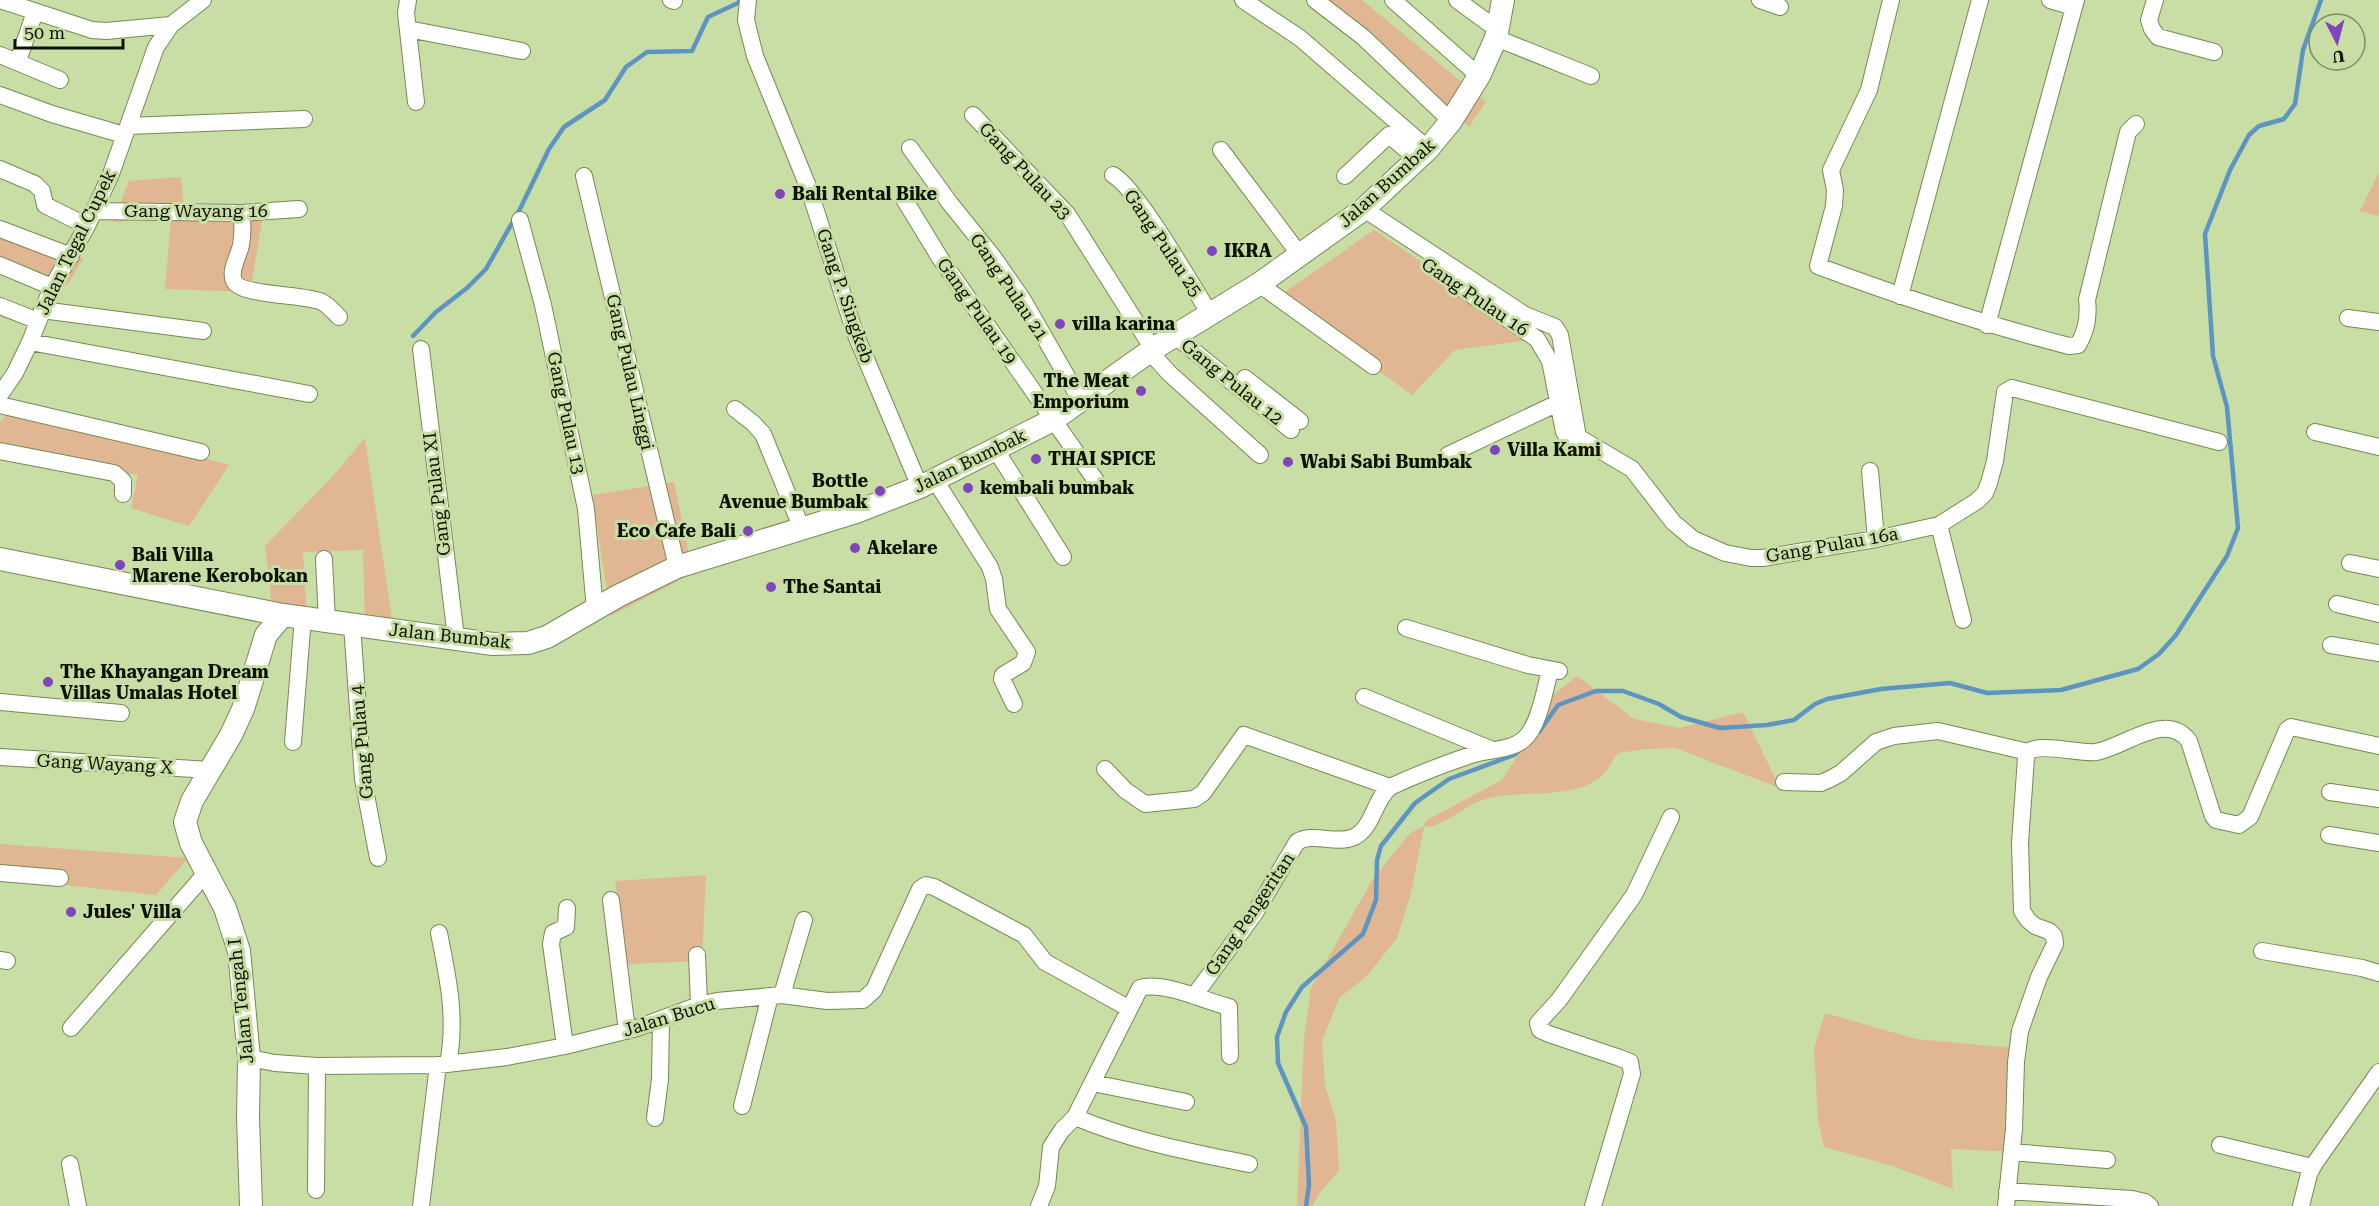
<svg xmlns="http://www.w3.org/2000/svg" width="2379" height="1206" viewBox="0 0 2379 1206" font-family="'Roboto Serif',serif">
	<rect width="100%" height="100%" fill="#c9dea5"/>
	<path fill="#e0b792" d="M1322 0H1362L1486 102 1469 127Z
		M2379 172V216L2360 211Z
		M181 177 185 218 263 215 250 292 165 289 171 218 113 222 129 181Z
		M0 224 83 258 67 286 0 255Z
		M1374 230 1537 339 1455 350 1412 395 1276 298Z
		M13 408 134 438 229 465 189 526 131 508 138 475 0 452V422Z
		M365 438 394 632 365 627 363 550 303 552 307 619 273 615 265 546 332 477Z
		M674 482 693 573 611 616 592 495Z
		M1577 676 1634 719 1679 728 1743 712 1780 788 1675 748 1645 749 1618 753C1612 761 1606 774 1598 779 1563 802 1516 787 1477 802 1460 809 1443 827 1424 827L1411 893 1397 938 1367 976 1339 998 1322 1042 1325 1085 1336 1121 1339 1171 1321 1191 1312 1206H1297L1304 1038 1311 988 1373 879 1410 833 1423 827 1427 820 1502 780 1533 731 1552 696Z
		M0 844 188 858 156 895 0 878Z
		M706 875 702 961 627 964 615 881Z
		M1825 1013 1916 1039 2012 1048 2014 1152 1951 1149 1953 1189 1893 1166 1824 1147 1818 1120 1814 1049Z"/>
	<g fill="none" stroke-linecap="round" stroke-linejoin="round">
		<path stroke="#5d95c2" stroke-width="4.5" d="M413 336 436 312 467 288 486 269 520 209 549 149 564 127 605 100 626 67 647 52 692 51 708 17 738 3 740 0
			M1539 732 1558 705 1596 691H1623L1659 704 1681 717 1720 728 1767 725 1794 720 1815 704 1827 699 1881 689 1950 683 1987 693 2061 690 2138 669 2159 654 2176 635 2227 556 2238 528 2227 407 2213 356 2205 234 2230 170 2249 135 2259 126 2284 119 2295 104 2303 50 2321 0
			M1306 1206 1309 1185 1306 1127 1278 1063 1277 1037 1286 1012 1302 987 1363 934 1376 900 1377 860 1381 846 1415 803 1449 779 1514 755 1520 750"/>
		<defs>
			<path id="street" d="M0 0 92 30 106 31 171 25
				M408 0 406 13 416 102
				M671 0 674 1
				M748 0 746 20 755 56 809 189 855 333 920 487
				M1243 0 1300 38 1428 149
				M1315 0 1363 37 1451 121
				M1393 0 1479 76
				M1457 0 1498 30
				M1760 0 1780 7
				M1891 0 1869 90 1831 170 1835 190 1834 206 1818 266C1901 297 1984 324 2069 346L2078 345C2086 332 2089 316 2087 300L2128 132 2136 124
				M2050 0 2074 7
				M2155 0 2149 20 2152 29 2158 37 2214 52
				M408 29 522 51
				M1496 38 1591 76
				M0 55 60 80
				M18 61 35 12
				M0 95 52 114 124 135
				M973 115 1068 215 1153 349
				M128 126 304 119
				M910 148 949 202 994 258 1023 300 1081 401
				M1221 150 1300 255
				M0 169 35 184 42 191 45 205 87 226
				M1113 175C1136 187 1193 287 1210 314
				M584 176 677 567
				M1345 176 1389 135 1417 159
				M904 199 940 258 1101 488
				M1364 209 1525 315 1555 327 1560 335 1578 437 1632 469 1673 522 1693 539 1725 553 1751 558H1763L1876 539 1939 525 1977 501 1985 493 1989 483 1995 461 2005 392 2012 388 2219 442
				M94 211 241 213 299 209
				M241 213C243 224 243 234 241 245 239 256 229 270 234 281 240 296 305 294 322 302 328 305 334 312 339 317
				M520 220 543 305 586 509 595 610
				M0 229 71 256
				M0 265 52 287
				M1259 284 1373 366
				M1463 289 1537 339 1550 361 1564 432 1568 437
				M1900 296 1980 0
				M0 306 38 321
				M42 310 203 331
				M2348 318 2379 322
				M1987 325 2076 0
				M1174 335 1291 430
				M30 342 309 394
				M421 349 456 638
				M1149 351 1170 374 1260 455
				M1245 378 1300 421
				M0 395 15 373 30 342 52 287 87 226 111 174 156 47 171 25 203 0
				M0 405 201 452
				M735 409 753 423 763 434 802 529
				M2315 432 2379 447
				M996 450 1063 557
				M0 451 114 473 123 481V494
				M1448 455 1558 403
				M1870 471 1876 539
				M935 480 990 567 994 579 998 609 1027 652 1023 663 1003 675 1002 679 1014 704
				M1939 525 1963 620
				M324 559 327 621
				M2350 563 2379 569
				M2337 604 2379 614
				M352 625 363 779 378 858
				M1406 628 1528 665 1559 671
				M2331 645 2379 653
				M1364 697 1490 749
				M0 702 121 713
				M293 742 303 617
				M2028 752C2040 742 2079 754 2096 752 2125 747 2166 710 2189 741L2213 816 2216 820 2239 825 2250 817 2287 730 2291 727 2379 746
				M0 757 210 770
				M1105 769 1125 790 1145 804 1194 799 1203 793 1244 735 1390 787
				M1784 782 1821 783 1830 779 1841 773 1876 742 1894 736 1938 731 2028 752
				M2330 792 2379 799
				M2329 835 2379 843
				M0 873 60 878
				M611 900 627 1031
				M439 933C448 978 457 1018 448 1064
				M2262 951 2362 968 2379 973
				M697 955 699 1005
				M0 960 7 961
				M782 995 804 920
				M1194 996 1255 913 1297 842C1313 832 1336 845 1354 837 1373 828 1374 800 1390 787 1416 775 1444 764 1471 755 1488 749 1511 751 1524 739 1539 726 1545 689 1550 670
				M71 1028 207 872
				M565 1046 551 944 553 933 566 927 567 908
				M249 1058 275 1063 317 1066 438 1065 507 1057 565 1046 637 1028 699 1005 717 1001 782 995 827 1001 863 1000 874 990 920 889 926 885 934 887 1024 935 1045 962 1128 1008
				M1093 1083 1186 1102
				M742 1106 770 996
				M1075 1117C1131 1141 1191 1152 1249 1164
				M655 1118 660 1079 661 1020
				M2220 1145 2312 1167
				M2012 1152 2107 1160
				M70 1164 78 1206
				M316 1190 317 1066
				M2007 1191 2132 1199 2145 1202 2150 1206
				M421 1206 438 1065
				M1039 1206 1047 1186 1051 1147 1062 1130 1075 1117 1140 988C1163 981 1205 1001 1229 1007L1230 1056
				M1593 1206 1632 1074 1630 1062 1620 1058 1549 1034 1540 1030 1538 1023 1559 1000 1634 895 1671 817
				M2006 1206 2014 1129 2016 1062 2020 1031 2039 977 2055 944 2054 936 2049 931 2035 926 2028 920 2022 911 2020 843 2026 758 2028 752
				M2301 1206 2309 1174 2315 1163 2379 1072"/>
			<path id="secondary" d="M0 559 283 615 493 644 528 643 547 637 618 596 677 567 856 512 920 487 1053 420 1153 349 1259 284 1364 209 1428 149 1451 121 1479 76 1496 38 1503 0
				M251 1206 248 1118 249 1058 239 951 225 908 191 843 185 822 192 801 231 735 243 709 266 635 283 615"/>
		</defs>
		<use href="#street" stroke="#768954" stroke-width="18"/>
		<use href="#secondary" stroke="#768954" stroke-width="24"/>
		<use href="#street" stroke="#fff" stroke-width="16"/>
		<use href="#secondary" stroke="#fff" stroke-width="22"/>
	</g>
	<g fill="#8144ba" stroke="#c9dea5" stroke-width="2">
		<circle cx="780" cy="194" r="6"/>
		<circle cx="1212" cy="251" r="6"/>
		<circle cx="1060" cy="324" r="6"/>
		<circle cx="1141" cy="391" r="6"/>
		<circle cx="1495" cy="450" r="6"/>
		<circle cx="1036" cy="459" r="6"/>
		<circle cx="1288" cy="462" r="6"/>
		<circle cx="968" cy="488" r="6"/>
		<circle cx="880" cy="491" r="6"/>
		<circle cx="748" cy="531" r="6"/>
		<circle cx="855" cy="548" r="6"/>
		<circle cx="120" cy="565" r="6"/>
		<circle cx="771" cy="587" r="6"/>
		<circle cx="48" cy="682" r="6"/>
		<circle cx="71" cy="912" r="6"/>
	</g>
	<g text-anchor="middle" stroke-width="6" stroke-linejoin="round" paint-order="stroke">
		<g font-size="18" fill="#0d1301" stroke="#c9dea5">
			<text transform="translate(1025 171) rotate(47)" y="6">Gang Pulau 23</text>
			<text transform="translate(1387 183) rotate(-42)" y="6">Jalan Bumbak</text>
			<text x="196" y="217">Gang Wayang 16</text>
			<text transform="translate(76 242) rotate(-64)" y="6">Jalan Tegal Cupek</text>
			<text transform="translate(1163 243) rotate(56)" y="6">Gang Pulau 25</text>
			<text transform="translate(1009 287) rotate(56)" y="6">Gang Pulau 21</text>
			<text transform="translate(845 296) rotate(71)" y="6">Gang P. Singkeb</text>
			<text transform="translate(1475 297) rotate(34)" y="6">Gang Pulau 16</text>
			<text transform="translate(977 311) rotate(55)" y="6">Gang Pulau 19</text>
			<text transform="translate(630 372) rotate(77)" y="6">Gang Pulau Linggi</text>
			<text transform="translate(1232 382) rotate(39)" y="6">Gang Pulau 12</text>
			<text transform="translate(566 413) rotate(78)" y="6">Gang Pulau 13</text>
			<text transform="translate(970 461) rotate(-26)" y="6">Jalan Bumbak</text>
			<text transform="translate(437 494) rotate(-97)" y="6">Gang Pulau XI</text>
			<text transform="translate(1832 545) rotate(-10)" y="6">Gang Pulau 16a</text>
			<text transform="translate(450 636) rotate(6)" y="6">Jalan Bumbak</text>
			<text transform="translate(362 742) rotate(-95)" y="6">Gang Pulau 4</text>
			<text transform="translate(105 764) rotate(3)" y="6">Gang Wayang X</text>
			<text transform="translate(1250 914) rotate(-56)" y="6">Gang Pengeritan</text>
			<text transform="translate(241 1001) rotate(-96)" y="6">Jalan Tengah I</text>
			<text transform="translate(669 1017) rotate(-17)" y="6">Jalan Bucu</text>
		</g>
		<g font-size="18" font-weight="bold" fill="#0d1301" stroke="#c9dea5" text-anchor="start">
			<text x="792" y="200">Bali Rental Bike</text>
			<text x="1224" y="257">IKRA</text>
			<text x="1072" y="330">villa karina</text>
			<text x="1129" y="387" text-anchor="end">The Meat<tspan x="1129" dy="21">Emporium</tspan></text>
			<text x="1507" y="456">Villa Kami</text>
			<text x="1048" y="465">THAI SPICE</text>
			<text x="1300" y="468">Wabi Sabi Bumbak</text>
			<text x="868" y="487" text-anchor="end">Bottle<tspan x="868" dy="21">Avenue Bumbak</tspan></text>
			<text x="980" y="494">kembali bumbak</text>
			<text x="736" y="537" text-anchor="end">Eco Cafe Bali</text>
			<text x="867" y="554">Akelare</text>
			<text x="132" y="561">Bali Villa<tspan x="132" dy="21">Marene Kerobokan</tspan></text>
			<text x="783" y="593">The Santai</text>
			<text x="60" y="678">The Khayangan Dream<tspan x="60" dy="21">Villas Umalas Hotel</tspan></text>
			<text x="83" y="918">Jules' Villa</text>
		</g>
	</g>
	<g transform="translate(2337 42) rotate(174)"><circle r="28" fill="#c9dea5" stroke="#7e8d63" stroke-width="1.5"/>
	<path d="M0-4.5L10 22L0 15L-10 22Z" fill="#8144ba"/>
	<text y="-9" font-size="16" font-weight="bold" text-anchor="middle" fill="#0d1301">U</text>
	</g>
	<path d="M15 39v9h108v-9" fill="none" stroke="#0d1301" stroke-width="3"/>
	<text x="24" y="39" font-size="18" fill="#0d1301" stroke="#c9dea5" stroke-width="4.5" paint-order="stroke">50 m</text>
</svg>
